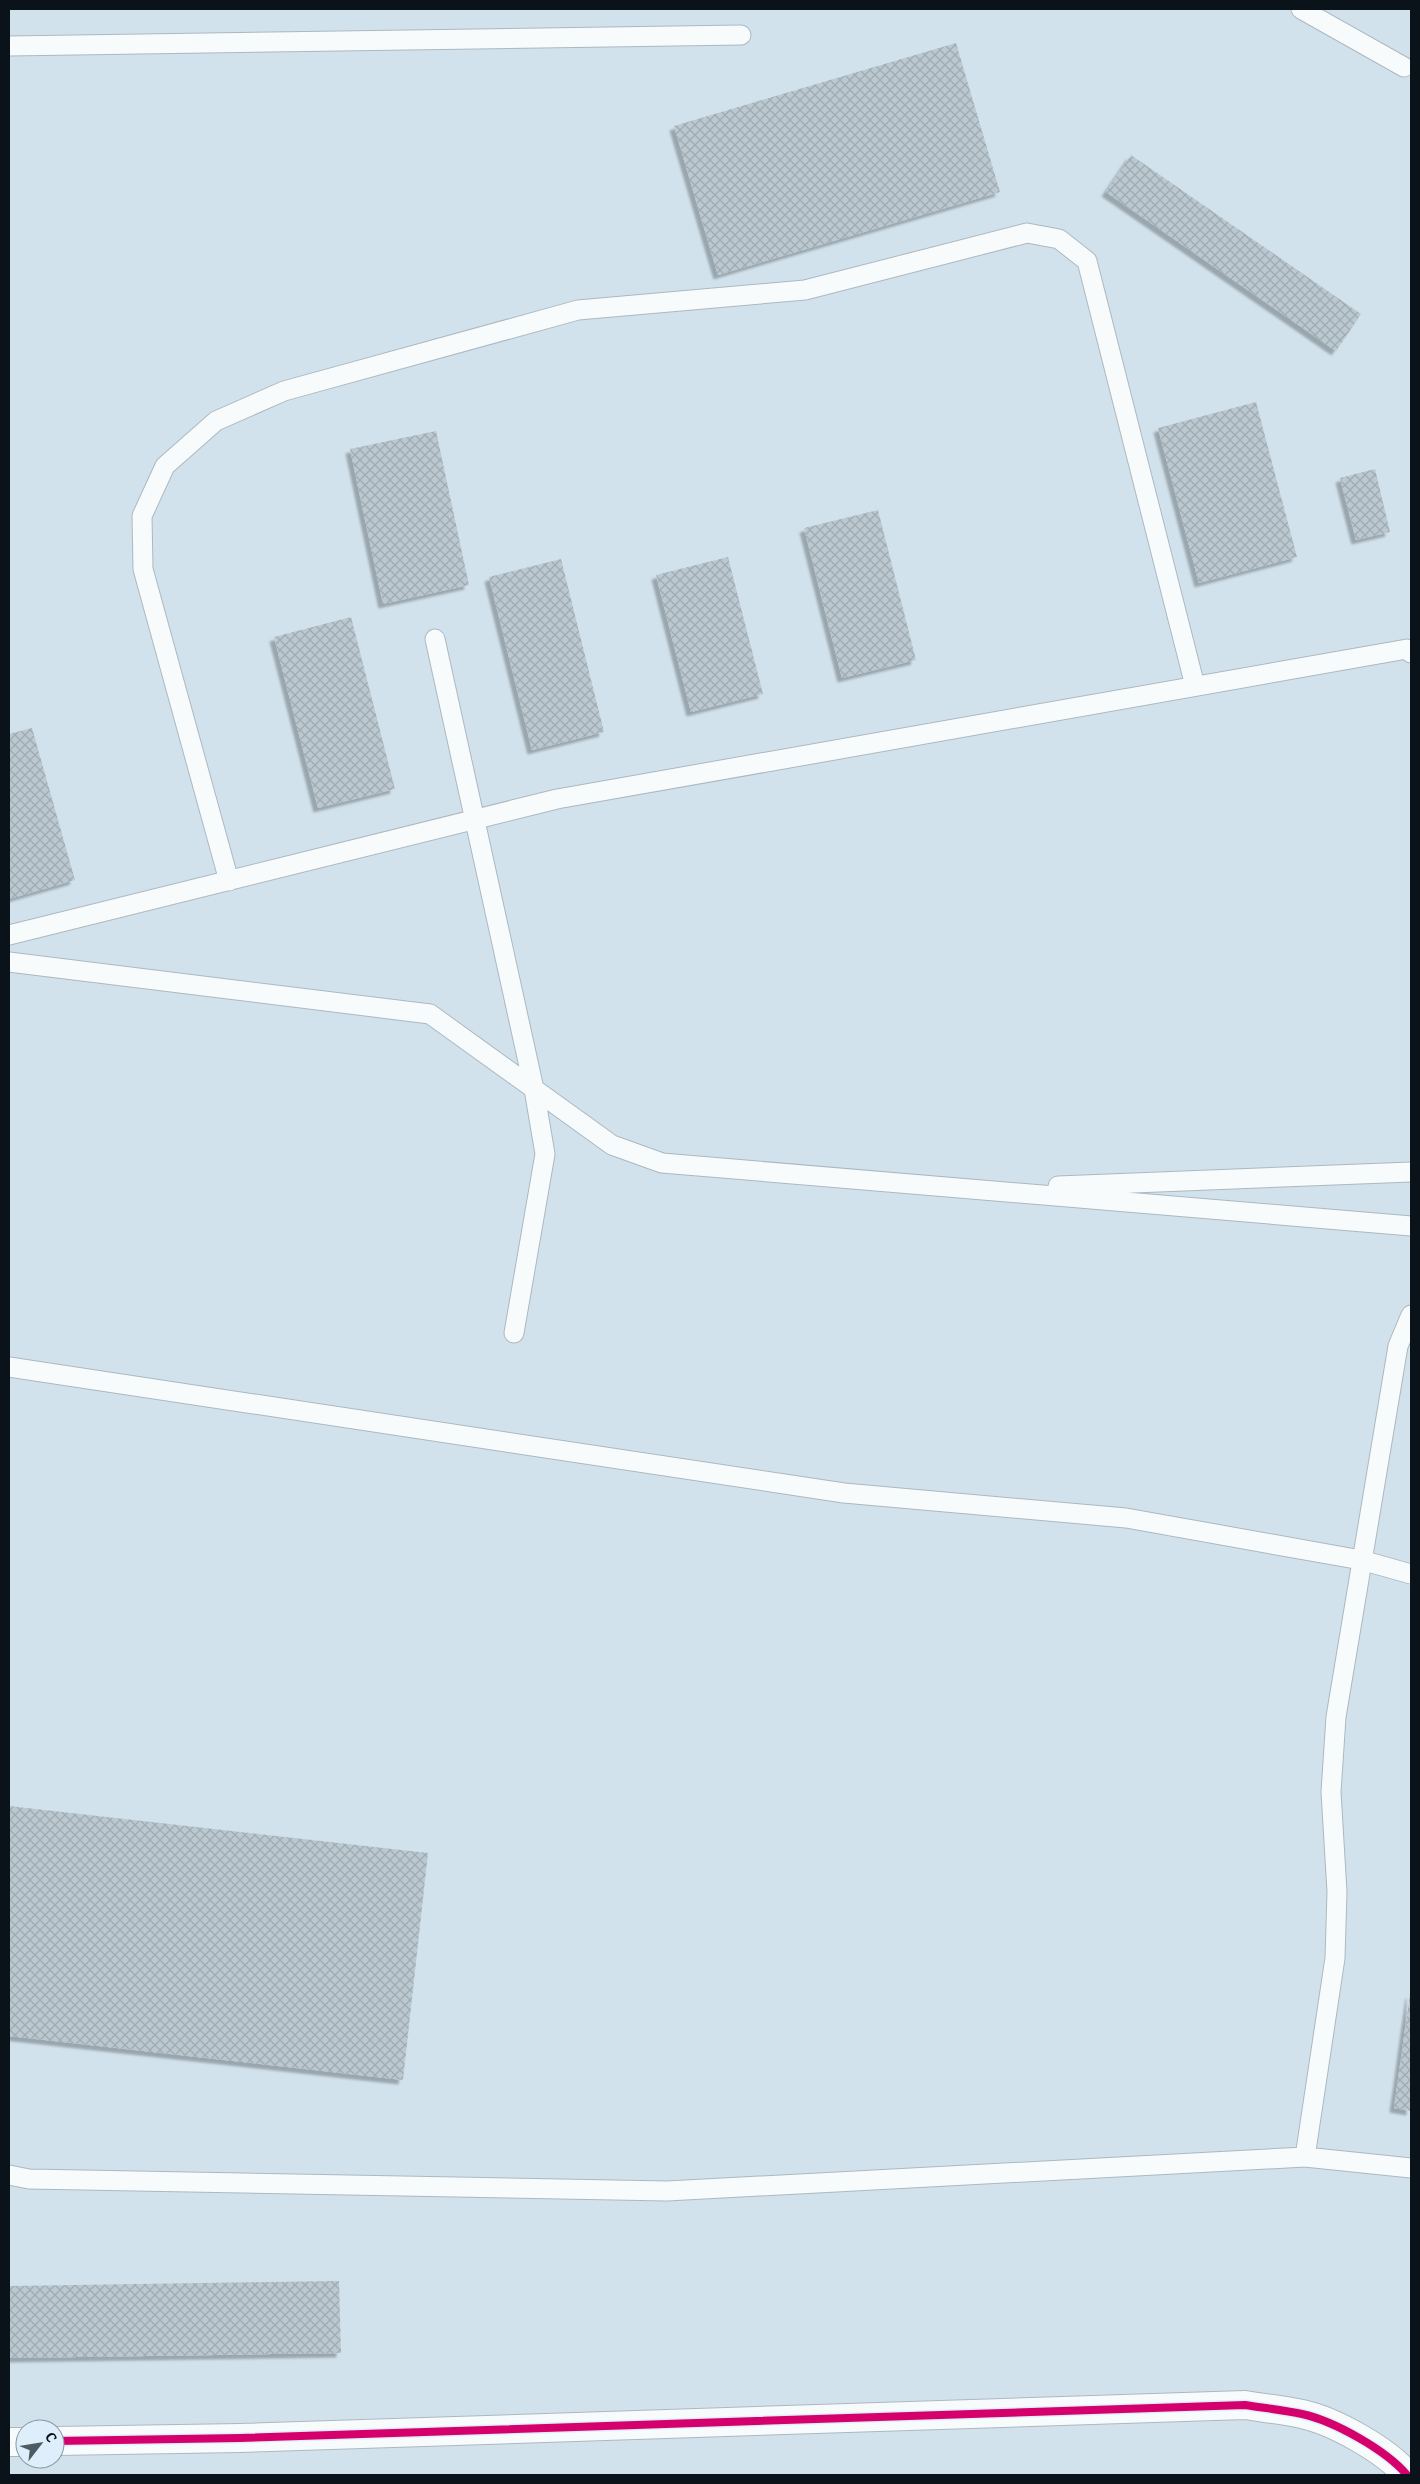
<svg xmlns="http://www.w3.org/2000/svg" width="1420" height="2484" viewBox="0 0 1420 2484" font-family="Bitter,serif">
	<defs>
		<pattern id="building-cross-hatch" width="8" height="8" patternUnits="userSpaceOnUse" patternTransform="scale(1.25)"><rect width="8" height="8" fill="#bbc8d0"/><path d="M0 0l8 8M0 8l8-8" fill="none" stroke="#9fabb2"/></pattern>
		<filter id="shadow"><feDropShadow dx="-4.5" dy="4.5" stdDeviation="1" flood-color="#0004"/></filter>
	</defs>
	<rect width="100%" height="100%" fill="#d2e2ec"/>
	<path fill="url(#building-cross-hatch)" filter="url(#shadow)" d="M956 43 1000 192 718 275 674 126Z
		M1131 155 1361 314 1336 351 1106 192Z
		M1256 402 1297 557 1199 583 1158 428Z
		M436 431 469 585 383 604 350 449Z
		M1375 469 1390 532 1356 540 1340 478Z
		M878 510 916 660 842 678 804 528Z
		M728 557 763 694 691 712 656 575Z
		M561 559 604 732 532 750 489 577Z
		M351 617 395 789 318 808 274 637Z
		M32 728 75 880 9 899V734Z
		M9 1806 428 1853 403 2080 9 2036Z
		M1410 1994H1411V2111L1394 2108Z
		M339 2281 341 2353 9 2358V2286Z"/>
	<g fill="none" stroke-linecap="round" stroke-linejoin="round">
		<defs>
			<path id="service" d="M1301 9 1404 67
				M9 46 741 35
				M435 639 534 1089 545 1154 514 1333
				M229 881 143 569 142 516 165 466 216 421 284 391 578 310 805 290 1027 233 1059 239 1087 261 1195 686
				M9 935 557 799 1407 649 1411 653
				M9 962 430 1014 612 1145 662 1163 1411 1226
				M1058 1186 1411 1172
				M9 1367 844 1493 1126 1518 1361 1560 1411 1574
				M1305 2157 1335 1958 1337 1892 1331 1792 1336 1717 1398 1346 1411 1315
				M9 2175 29 2179 667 2191 1305 2157 1411 2168"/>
			<path id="minor" d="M55 2441 240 2438 1245 2405C1264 2408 1283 2410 1302 2414 1334 2421 1386 2450 1407 2475
				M9 2442H25"/>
		</defs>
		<use href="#service" stroke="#acb8c0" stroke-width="21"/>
		<use href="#minor" stroke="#acb8c0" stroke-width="30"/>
		<use href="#service" stroke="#f8fbfc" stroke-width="19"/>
		<use href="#minor" stroke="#f8fbfc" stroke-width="28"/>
		<defs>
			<path id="cycleway" d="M55 2441 240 2438 1245 2405C1264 2408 1283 2410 1302 2414 1334 2421 1386 2450 1407 2475"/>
		</defs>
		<use href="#cycleway" stroke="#deeffb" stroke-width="11"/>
		<use href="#cycleway" stroke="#d6006c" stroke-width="8"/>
	</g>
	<rect width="1420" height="2484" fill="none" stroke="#091319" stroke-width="20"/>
	<g transform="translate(40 2444) rotate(59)"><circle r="24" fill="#deeffb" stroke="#8997a1"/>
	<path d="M0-4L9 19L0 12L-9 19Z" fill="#4f5b63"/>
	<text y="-8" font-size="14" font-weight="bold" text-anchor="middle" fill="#091319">С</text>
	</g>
</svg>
